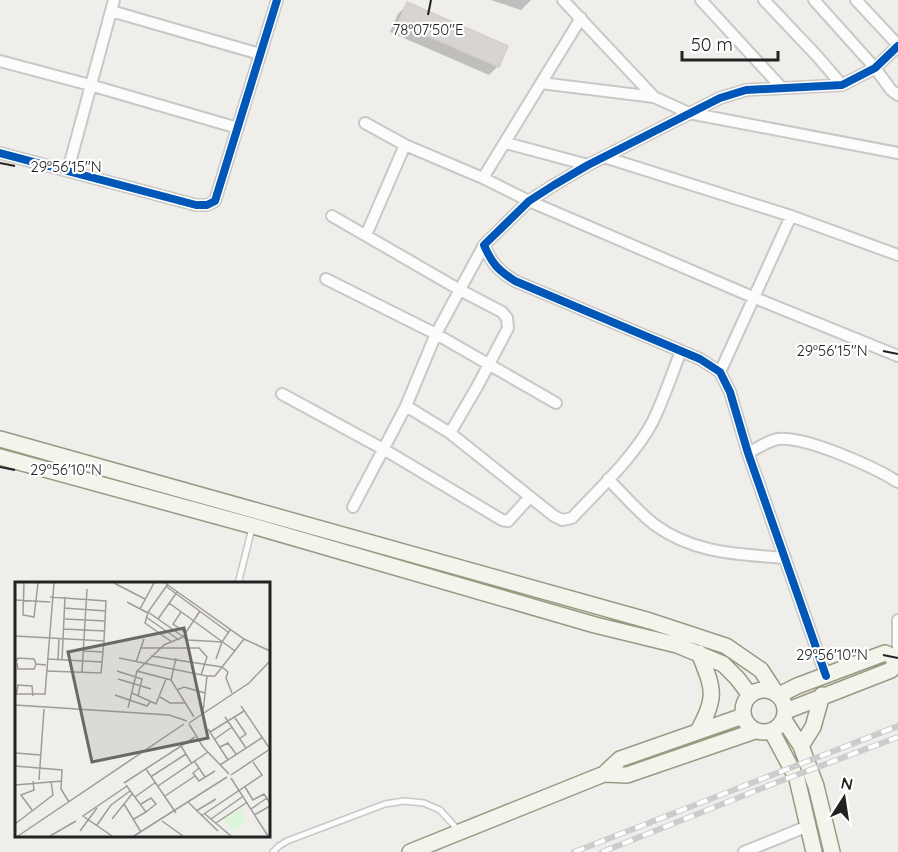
<svg xmlns="http://www.w3.org/2000/svg" width="898" height="852" viewBox="0 0 898 852" font-family="Quicksand,sans-serif">
	<rect width="100%" height="100%" fill="#f0eeeb"/>
	<path fill="#0003" d="M491 0H531L521 10Z
		M408 4 498 66 489 75 390 32 398 14Z"/>
	<path fill="#d7d4d2" stroke="#d3d0cc" stroke-width="1.5" d="M407 2 508 46 499 67 398 23Z"/>
	<g fill="none" stroke-linecap="round" stroke-linejoin="round">
		<defs>
			<path id="service" d="M238 584 252 528
				M273 852 279 846 287 841 385 804 404 801 424 803 440 810 459 831"/>
			<path id="minor" d="M563 0 654 97
				M701 0 781 87
				M764 0 817 56 842 85
				M814 0 875 68 891 90 898 95
				M856 0 898 45
				M111 11 260 54
				M0 61 90 85 238 128
				M541 83 654 97 689 113 898 153
				M365 123 405 145 483 178 529 201 755 298 898 356
				M506 143 588 165
				M0 153 196 205H207L215 201 277 0
				M604 157 791 216 898 255
				M68 170 114 0
				M483 178 581 18
				M332 216 460 290 502 312 507 318 508 328 477 387 450 433
				M366 235 405 145
				M326 279 436 334 556 403
				M720 372 791 216
				M282 394 385 450 502 520 508 521 530 497
				M406 406 450 433 554 516 562 520 572 518C599 489 635 456 653 421 664 398 672 374 681 351
				M748 453C758 448 767 441 778 439 806 436 874 467 898 482
				M608 479C623 494 638 512 655 525 695 554 738 554 785 558
				M353 507 406 406 436 334 484 245
				M898 620V647
				M826 676 748 453 730 392 720 372 700 359 515 281C498 270 492 264 484 245L529 201 554 185 588 165 720 98 746 90 842 85 875 68 898 46
				M744 852 808 826"/>
			<path id="secondary" d="M0 439 650 621 726 646 761 670 776 693
				M0 457 253 526 595 625 677 645 723 664 737 678 750 695
				M743 711a21 21 0 1 1 42 0a21 21 0 1 1-42 0Z
				M779 695 797 686 885 653 897 658
				M786 711 891 670 898 658
				M784 720 801 746 816 786 832 852
				M698 731C718 696 713 688 699 653
				M772 732 797 779 814 852
				M801 746 813 727 822 695
				M604 774 627 775 755 731
				M410 852 604 774 620 759 743 716"/>
		</defs>
		<use href="#service" stroke="#c9c8c7" stroke-width="8"/>
		<use href="#minor" stroke="#c9c8c7" stroke-width="14"/>
		<use href="#secondary" stroke="#999a82" stroke-width="18"/>
		<use href="#service" stroke="#fdfcfc" stroke-width="5"/>
		<use href="#minor" stroke="#fdfcfc" stroke-width="10"/>
		<use href="#secondary" stroke="#f4f4ed" stroke-width="15"/>
		<defs>
			<path id="rail" d="M574 852 898 726
				M602 852 775 783 898 737"/>
		</defs>
		<use href="#rail" stroke="#ccc" stroke-width="6"/>
		<use href="#rail" stroke="#fff" stroke-width="4" stroke-dasharray="11" stroke-linecap="butt"/>
		<defs>
			<path id="cycleway" d="M0 153 196 205H207L215 201 277 0
				M826 676 748 453 730 392 720 372 700 359 515 281C498 270 492 264 484 245L529 201 554 185 588 165 720 98 746 90 842 85 875 68 898 46"/>
		</defs>
		<use href="#cycleway" stroke="#fff" stroke-width="11"/>
		<use href="#cycleway" stroke="#0057b8" stroke-width="8"/>
	</g>
	<path fill="none" stroke="#222" stroke-width="2" d="M428 15 431 0M0 163 15 166M883 351 898 354M0 467 15 470M883 655 898 658"/>
	<g transform="translate(15 582)">
		<rect width="255" height="255" fill="#f0eeeb"/>
		<path d="M227 227 230 241 218 249 208 237Z" fill="#daf5da"/>
		<path fill="none" stroke="#9e9c9b" stroke-width="1.5" d="M9 1 8 33 19 35 23 1M99 1 130 17M150 1 229 57 255 69M153 2 133 30 130 41 157 60M152 5 213 50M0 18 35 20M112 20 133 31M154 21 220 69M49 26 91 29M125 27 139 1M133 30 173 58 207 60 215 48M166 30 158 42 171 51M131 35 164 58M50 37 90 39M143 37 162 10M48 47 90 49M0 54 89 59M125 66H184L192 75 186 93M68 69 88 70M136 74 207 85 213 90 211 96 217 111M104 76 192 94 188 130M32 77 87 80M201 77 207 60M43 78 44 57M47 78 50 15M121 80 129 57M0 81 3 76 19 77 21 82 31 83M2 81 3 87H19L21 82M31 89 86 91 89 59 91 19 35 15M102 89 127 97 123 114M67 90 72 7M192 94H200L229 57M103 97 136 107M156 98 161 76M162 108 169 105 190 111M117 111 141 122 151 97M0 112H30L39 1M1 113 3 103 17 104 18 114M100 113 132 124 135 120M145 115 155 121H170M0 123 154 133 172 139M226 124 255 167M113 126 122 89M179 135 156 98 122 89 149 63 168 55 185 29M210 135 231 166M220 136 231 152 224 157M174 141 234 101 255 79M174 142 188 165 214 192M193 147 213 178M195 150 229 129M200 157 217 145M166 164 177 182M205 165 213 161 221 172M0 171 26 173M180 180 190 195M205 183 248 155M0 184 47 188 46 207 54 220M184 186 178 191 184 199 200 189M131 187 161 231M216 193 255 167M137 194 171 172M216 196 253 254M24 198 29 127M109 201 180 155M0 203 47 199M111 203 131 230 119 237M143 204 193 170M230 205 238 218 249 212 255 221M150 214 180 194M120 215 141 200M173 220 203 249M109 222 126 250M126 222 136 216 141 222 131 230M236 227 252 216M17 228 6 213 19 208 18 199M181 229 201 217M190 232 216 254M239 233 255 224M186 234 247 193 238 180M97 237 117 212M196 237 227 215M147 239 168 254M201 241 231 221M0 242 38 213 36 199M82 243 96 223 115 209M65 249 82 226M3 254 169 142M35 254 61 239M97 254 68 234 112 204M119 254 212 195"/>
		<path fill="#6a6968" fill-opacity="0.15" stroke="#6a6968" stroke-width="3" d="M169 46 193 156 77 180 53 70Z"/>
		<rect width="255" height="255" fill="none" stroke="#222" stroke-width="3"/>
	</g>
	<g font-size="15" text-anchor="middle" fill="#222" stroke="#fff" stroke-width="4.5" stroke-linejoin="round" paint-order="stroke">
		<text x="428" y="35">78°07'50"E</text>
		<text x="66" y="172">29°56'15"N</text>
		<text x="832" y="356">29°56'15"N</text>
		<text x="66" y="475">29°56'10"N</text>
		<text x="832" y="660">29°56'10"N</text>
	</g>
	<g transform="translate(844 798) rotate(12)" stroke="#ffffff" stroke-width="4.5" paint-order="stroke">
	<path d="M0-4.5L10 22L0 15L-10 22Z" fill="#222222"/>
	<text y="-9" font-size="16" font-weight="bold" text-anchor="middle" fill="#222222">N</text>
	</g>
	<path d="M682 51v9h96v-9" fill="none" stroke="#222222" stroke-width="3"/>
	<text x="691" y="51" font-size="18" fill="#222222" stroke="#ffffff" stroke-width="4.5" paint-order="stroke">50 m</text>
</svg>
